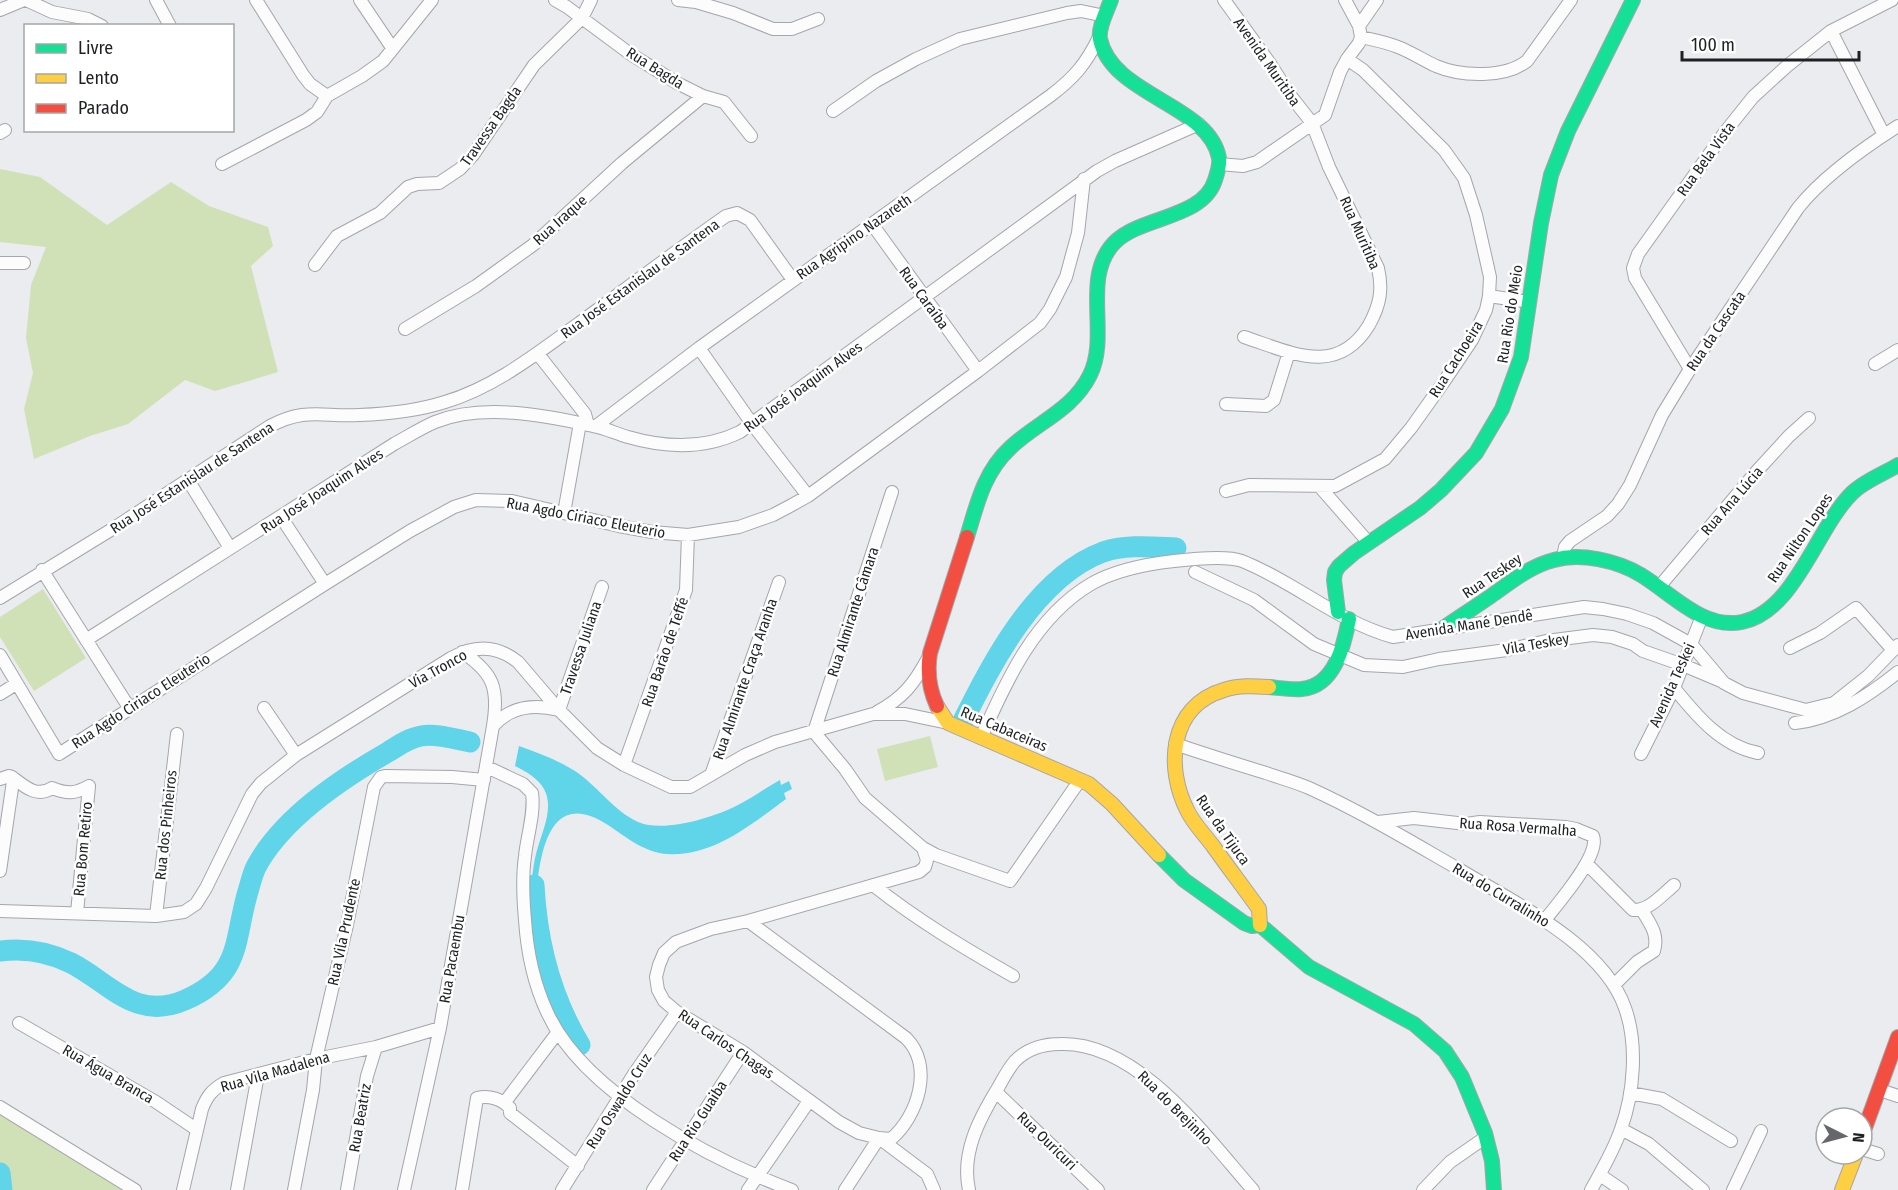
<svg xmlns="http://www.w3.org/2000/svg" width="1898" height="1190" viewBox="0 0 1898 1190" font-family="'Fira Sans Condensed',sans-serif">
	<rect width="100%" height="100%" fill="#eaecf0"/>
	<path fill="#d0e1b8" d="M0 169 40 177 107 225 171 182 209 206 268 227 273 246 251 266 278 372 215 391 185 380 128 424 90 436 34 459 24 409 33 373 26 338 31 285 46 247 0 242Z
		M43 589 86 658 34 691 0 637V617Z
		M930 736 938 767 885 781 877 749Z
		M0 1106 128 1190H0Z"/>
	<path fill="#60d4e9" d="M519 746C539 753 560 761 578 773 599 788 614 811 638 822 663 833 712 818 736 806 751 799 765 788 780 780L781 785 789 781 792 789 784 793 786 799C753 823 713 857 668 854 645 853 626 837 608 825 554 790 542 842 537 885L531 884C533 872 534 859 538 847 543 830 554 807 544 789 538 778 525 771 515 766Z"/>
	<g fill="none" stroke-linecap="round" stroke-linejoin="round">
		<path stroke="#60d4e9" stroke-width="21" d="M963 721C993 661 1036 577 1103 552 1126 544 1153 547 1176 548
			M534 885C537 943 550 995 580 1045
			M0 951C24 948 49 952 71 963 109 982 135 1022 185 1000 244 974 233 939 249 888 251 881 253 873 256 867 282 818 341 779 388 752 398 746 409 738 421 736 436 733 454 739 470 742
			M0 1173 2 1190"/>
		<defs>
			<path id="street" d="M26 0 52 12 88 19 102 26
				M156 0 170 26
				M256 0 303 75 310 84 327 96
				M360 0 393 49
				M555 0 567 7 629 53 677 83 703 96 724 102 751 136
				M678 0 696 2 733 13 773 29H792L818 19
				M1224 0 1269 62 1290 95 1312 123 1329 167 1378 268C1383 290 1380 305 1369 325 1337 378 1290 352 1244 337
				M0 10 24 0
				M1359 26 1377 0
				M1831 31 1884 135
				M1361 37C1374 40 1386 42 1398 47 1411 52 1423 60 1436 66 1462 77 1505 78 1527 61L1571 0
				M833 111 876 81 916 59 960 39 1067 13 1081 11 1105 16
				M0 133 5 130
				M222 164 306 120 317 112 327 96 362 76 383 61 432 0
				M1219 164 1243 166 1257 162 1325 115 1340 72 1347 59 1359 43 1361 37 1359 26 1345 0
				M872 224 978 371
				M0 263H24
				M315 265 337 236 380 213 408 187 417 184 439 183 460 169 473 155 534 65 582 18 591 0
				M1489 296 1529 302
				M405 329 476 286 533 245 622 163 703 96
				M699 348 753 425 808 496
				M538 354 585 414 588 425
				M1875 364 1898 350
				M1690 369 1635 278 1633 268 1638 254 1725 132 1753 97 1787 66 1831 31 1892 0
				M1226 404 1266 406 1274 400 1289 352
				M596 426 699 348 1050 96C1074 78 1086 64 1099 37
				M188 480 230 548
				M1320 487 1369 543
				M1226 491 1249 485 1335 486 1385 459 1411 428 1443 383 1472 340 1486 310 1489 296 1490 277 1476 215 1464 178 1444 150 1363 70 1347 59
				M892 492 814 732 845 769 865 798 923 848 936 855 1010 881 1080 780
				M564 513 580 423
				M281 517 325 584
				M1563 557 1565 547 1570 541 1607 516 1618 504 1630 485 1662 415 1690 369 1798 208C1822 178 1865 147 1898 126
				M42 570 130 709
				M1195 572 1254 600 1314 644 1364 665 1403 667 1439 659 1507 650 1546 641 1593 635 1612 637 1633 644 1643 651 1683 665 1721 681
				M1659 587 1756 472 1789 436 1809 418
				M0 598 114 528 270 426C306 407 322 417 359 415 388 414 417 411 445 402 495 387 536 354 578 324 627 288 676 251 726 216L737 213 750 220 793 280
				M86 640 394 444C407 437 421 428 435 422 482 403 545 415 593 426 605 428 617 434 628 437 666 448 705 449 740 432L1097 171 1115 161 1199 124
				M1790 648 1820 633 1856 608 1893 650
				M462 652C494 673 499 689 493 726
				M0 655 59 754 325 584 410 531 454 507 476 500 512 501 619 526 652 532 688 535 739 527 773 515 790 506 808 496 978 371 1040 323 1050 309 1066 277 1078 233 1084 179
				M1674 688C1696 715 1721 746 1758 753
				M0 694 16 684
				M264 708 296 755
				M559 710 602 587
				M877 712C903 698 914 684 928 658
				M1795 723C1834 719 1868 696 1898 672
				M981 738C1006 681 1035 617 1091 584 1115 570 1147 564 1174 561 1191 559 1226 555 1242 561 1295 582 1338 622 1393 637L1584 607 1603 609 1627 614 1653 623 1691 644 1724 683 1743 693 1806 710 1834 703 1868 676 1898 645
				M1175 744C1205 754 1236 764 1266 773 1280 778 1295 782 1309 788 1360 811 1408 840 1457 868 1511 901 1603 944 1625 1008 1638 1044 1634 1093 1621 1129 1614 1150 1602 1170 1591 1190
				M1641 754 1674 688 1702 616
				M624 765 686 590 688 535
				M487 767 523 784 532 793C535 813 527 836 525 856 522 877 523 898 525 920 527 950 534 984 547 1012 583 1093 712 1160 792 1190
				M711 775 779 582
				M12 777C25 787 37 798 52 788 67 794 75 794 89 786
				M0 779 9 776 12 777
				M1378 822 1414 818 1466 824 1480 822 1566 827 1576 829 1593 836C1601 855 1557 904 1545 920
				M923 848 927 860 925 867 919 872 748 921 711 929 676 942 664 953 659 965 656 977 658 990 664 1001 677 1012 743 1052 839 1122 859 1133 879 1138 927 1174 934 1190
				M1587 864 1633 910C1649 911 1663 894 1674 885
				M0 871 13 781 12 777
				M873 885C917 920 964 948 1013 976
				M0 911 156 916 184 912 196 904 206 888 252 794 261 783 296 755 451 658C474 645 497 645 518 662L559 710 597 748 624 765 671 787H690L745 755 775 742 873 714H905L948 723
				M77 913 89 786
				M156 916 177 734
				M748 921 906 1038C934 1066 918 1116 891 1139L879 1138 845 1190
				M1614 985 1637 962 1654 951C1659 934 1650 924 1642 910
				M19 1023 156 1102 196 1129
				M1880 1090 1898 1096
				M996 1092 1098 1190
				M1630 1093 1662 1099 1731 1141
				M505 1102 558 1032
				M0 1107 135 1190
				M1621 1129 1649 1144 1703 1190
				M1862 1149 1878 1154
				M1600 1175 1622 1190
				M183 1190 202 1109C207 1096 212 1090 224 1083L316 1059 376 1047 440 1028
				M237 1190 258 1075
				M294 1190 313 1090 316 1059 347 925 374 787 381 777 385 776 452 777 484 780
				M347 1190 367 1076 376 1047
				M404 1190 440 1028 493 726C511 706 534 704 559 710
				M462 1190 477 1098C489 1095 502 1099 510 1108V1113L578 1166
				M562 1190 634 1074 677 1012
				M653 1190 743 1052
				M748 1190 809 1101
				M969 1190C961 1153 979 1119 998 1088 1003 1079 1008 1069 1015 1061 1027 1049 1044 1044 1060 1044 1138 1041 1207 1138 1253 1190
				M1423 1190 1450 1162 1486 1137
				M1733 1190 1761 1131"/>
			<path id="fast" d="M967 537C977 504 984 472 1010 448 1037 422 1072 411 1090 375 1110 335 1081 278 1114 243 1140 216 1203 219 1215 180 1217 174 1220 164 1219 158 1209 104 1112 96 1100 39 1098 27 1107 11 1111 0
				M1338 612 1334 580 1335 572 1339 566 1354 553 1420 508 1441 490 1476 453 1502 409 1521 357 1541 223 1551 175 1568 131 1633 0
				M1442 629C1458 618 1475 607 1491 596 1511 582 1530 566 1554 560 1580 552 1618 561 1641 575 1671 593 1703 630 1742 622 1795 611 1816 529 1852 493 1864 481 1883 474 1898 465
				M1269 687C1280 688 1292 690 1302 689 1335 686 1344 645 1349 619
				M1159 855 1184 880 1244 923 1252 926 1260 925
				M1260 925 1309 967 1414 1024 1445 1051 1462 1077 1485 1133 1492 1161 1494 1190"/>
			<path id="slow" d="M937 706 948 723 1089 784 1112 804 1159 855
				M1260 925 1259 909C1244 888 1228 867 1213 846 1205 835 1194 824 1188 812 1165 768 1169 706 1224 690 1238 685 1254 686 1269 687
				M1842 1190 1856 1154"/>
			<path id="jam" d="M937 706C929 689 927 672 930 653L967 537
				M1862 1136 1898 1037"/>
		</defs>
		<use href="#street" stroke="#a5a6aa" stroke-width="14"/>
		<use href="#fast" stroke="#a5a6aa" stroke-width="16"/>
		<use href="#slow" stroke="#a5a6aa" stroke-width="16"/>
		<use href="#jam" stroke="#a5a6aa" stroke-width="16"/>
		<use href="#street" stroke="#fcfcfd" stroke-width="12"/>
		<use href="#fast" stroke="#16e098" stroke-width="14"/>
		<use href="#slow" stroke="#ffcf43" stroke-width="14"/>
		<use href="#jam" stroke="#f24e42" stroke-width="14"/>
	</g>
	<g text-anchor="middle" stroke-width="5" stroke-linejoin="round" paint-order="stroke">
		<g font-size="15" fill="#1e2023" stroke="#fff">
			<text transform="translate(1267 62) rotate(55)" y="5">Avenida Muritiba</text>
			<text transform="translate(655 68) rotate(32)" y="5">Rua Bagda</text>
			<text transform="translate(491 126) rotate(-55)" y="5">Travessa Bagda</text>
			<text transform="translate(1706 159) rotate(-54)" y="5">Rua Bela Vista</text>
			<text transform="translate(560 220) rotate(-42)" y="5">Rua Iraque</text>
			<text transform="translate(1360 233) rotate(66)" y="5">Rua Muritiba</text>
			<text transform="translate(854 237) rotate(-35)" y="5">Rua Agripino Nazareth</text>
			<text transform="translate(640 279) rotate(-36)" y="5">Rua José Estanislau de Santena</text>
			<text transform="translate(924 298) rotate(54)" y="5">Rua Caraíba</text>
			<text transform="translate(1510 314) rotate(-81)" y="5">Rua Rio do Meio</text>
			<text transform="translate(1716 331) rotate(-56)" y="5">Rua da Cascata</text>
			<text transform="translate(1456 359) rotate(-58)" y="5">Rua Cachoeira</text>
			<text transform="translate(803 387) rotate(-36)" y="5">Rua José Joaquim Alves</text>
			<text transform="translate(192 478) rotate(-33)" y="5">Rua José Estanislau de Santena</text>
			<text transform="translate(322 491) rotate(-33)" y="5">Rua José Joaquim Alves</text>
			<text transform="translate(1732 501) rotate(-49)" y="5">Rua Ana Lúcia</text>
			<text transform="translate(586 518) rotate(11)" y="5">Rua Agdo Ciriaco Eleuterio</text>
			<text transform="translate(1800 538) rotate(-56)" y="5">Rua Nilton Lopes</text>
			<text transform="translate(1492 576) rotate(-34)" y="5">Rua Teskey</text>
			<text transform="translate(853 612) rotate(-72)" y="5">Rua Almirante Câmara</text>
			<text transform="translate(1469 625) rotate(-9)" y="5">Avenida Mané Dendê</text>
			<text transform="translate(1536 644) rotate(-10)" y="5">Vila Teskey</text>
			<text transform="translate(581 648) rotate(-71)" y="5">Travessa Juliana</text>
			<text transform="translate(665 652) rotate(-71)" y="5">Rua Barão de Teffé</text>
			<text transform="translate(438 669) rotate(-29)" y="5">Via Tronco</text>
			<text transform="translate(745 679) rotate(-71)" y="5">Rua Almirante Craça Aranha</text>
			<text transform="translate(1672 685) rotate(-66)" y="5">Avenida Teskei</text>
			<text transform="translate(141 701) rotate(-33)" y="5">Rua Agdo Ciriaco Eleuterio</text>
			<text transform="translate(1004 729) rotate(23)" y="5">Rua Cabaceiras</text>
			<text transform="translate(166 825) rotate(-84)" y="5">Rua dos Pinheiros</text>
			<text transform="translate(1518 827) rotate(4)" y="5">Rua Rosa Vermalha</text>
			<text transform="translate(1223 830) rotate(55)" y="5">Rua da Tijuca</text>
			<text transform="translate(83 849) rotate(-85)" y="5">Rua Bom Retiro</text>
			<text transform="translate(1501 895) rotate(31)" y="5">Rua do Curralinho</text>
			<text transform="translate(344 932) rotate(-78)" y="5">Rua Vila Prudente</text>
			<text transform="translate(452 959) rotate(-80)" y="5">Rua Pacaembu</text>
			<text transform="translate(726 1044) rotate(34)" y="5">Rua Carlos Chagas</text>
			<text transform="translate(275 1072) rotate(-16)" y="5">Rua Vila Madalena</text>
			<text transform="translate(108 1074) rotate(30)" y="5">Rua Água Branca</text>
			<text transform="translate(619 1101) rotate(-58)" y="5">Rua Oswaldo Cruz</text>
			<text transform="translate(1175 1108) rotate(45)" y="5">Rua do Brejinho</text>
			<text transform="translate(360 1118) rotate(-80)" y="5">Rua Beatriz</text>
			<text transform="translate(698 1121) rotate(-57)" y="5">Rua Rio Guaiba</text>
			<text transform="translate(1047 1141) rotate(44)" y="5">Rua Ouricuri</text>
		</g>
	</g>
	<rect x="24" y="24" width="210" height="108" fill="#ffffff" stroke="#a5a6a7" stroke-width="1.5"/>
	<rect x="36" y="44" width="30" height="9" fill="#16e098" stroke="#a5a6a7" stroke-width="1.5"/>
	<text x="78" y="54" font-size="18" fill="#1e2023">Livre</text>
	<rect x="36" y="74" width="30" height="9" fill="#ffcf43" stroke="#a5a6a7" stroke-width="1.5"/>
	<text x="78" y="84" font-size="18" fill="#1e2023">Lento</text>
	<rect x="36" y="104" width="30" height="9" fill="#f24e42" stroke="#a5a6a7" stroke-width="1.5"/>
	<text x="78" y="114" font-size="18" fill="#1e2023">Parado</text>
	<g transform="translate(1844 1136) rotate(96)"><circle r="28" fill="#ffffff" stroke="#a5a6a7" stroke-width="1.5"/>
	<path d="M0-4.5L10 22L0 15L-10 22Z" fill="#65676b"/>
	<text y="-9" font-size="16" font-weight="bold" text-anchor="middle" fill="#1e2023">N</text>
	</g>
	<path d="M1682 51v9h177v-9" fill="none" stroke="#1e2023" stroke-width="3"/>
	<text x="1691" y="51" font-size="18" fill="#1e2023" stroke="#ffffff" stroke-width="4.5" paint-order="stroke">100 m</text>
</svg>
